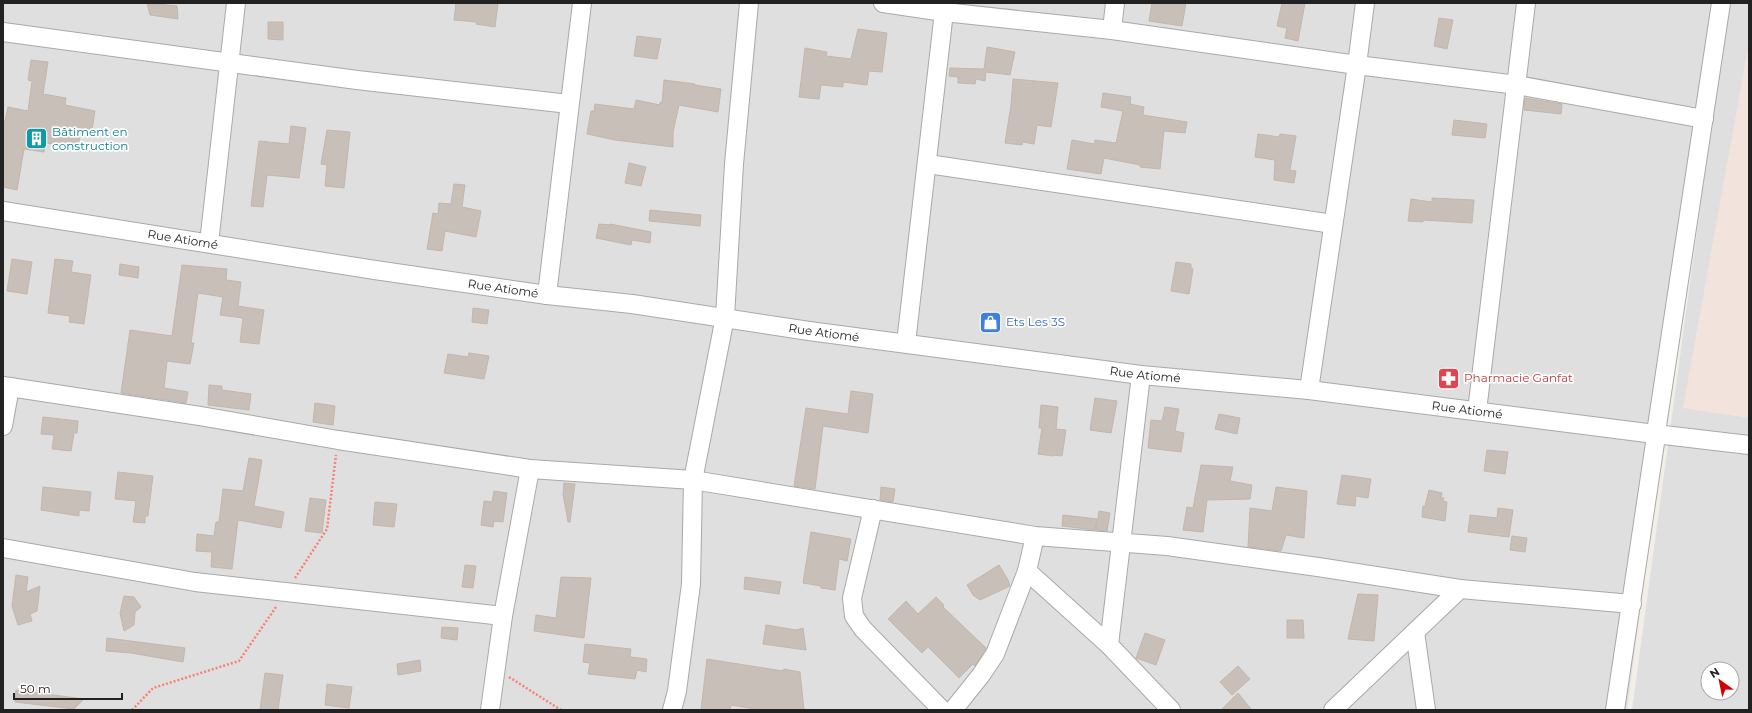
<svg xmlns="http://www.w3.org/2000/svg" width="1752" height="713" viewBox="0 0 1752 713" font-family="Montserrat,sans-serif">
	<rect width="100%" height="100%" fill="#f2efe9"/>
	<path fill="#e0dfdf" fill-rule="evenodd" d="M3 3H1719L1627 710H3Z
		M1728 3H1749V710H1632ZM1708 669H1732V693H1708Z"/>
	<path fill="#f3e3dd" d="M1749 43V418L1683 408Z"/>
	<path fill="#c7bfb8" stroke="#c4b6ab" d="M147 3 177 6 178 19 150 15Z
		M456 3H498L495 27 476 24 477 22 454 20Z
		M1152 3H1186L1182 26 1149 21Z
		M1282 3H1305L1298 41 1285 38 1287 28 1277 26Z
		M1439 18 1453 20 1447 49 1434 46Z
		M268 22H283V40L268 39Z
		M858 29 887 33 882 72 869 71 867 85 843 82V87L821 85 819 99 799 97 805 48 827 52 826 56 851 59Z
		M637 36 661 39 657 59 634 56Z
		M987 47 1015 52 1010 75 986 72 985 81 976 79 975 84 958 83V77L949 76 950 68 984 69Z
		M31 60 48 62 43 94 66 98 65 105 95 111 92 130 81 128 78 147 45 143 44 152 24 149 17 190 3 187V120L5 121 8 107 28 111 32 81 28 80Z
		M1013 79 1058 83 1051 127 1037 125 1034 144 1023 142 1022 145 1005 143 1011 105Z
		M664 80 695 84V85L721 89 718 112 679 105 673 132V147L615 140 587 134 591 111H594L595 104 634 109 636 100 660 105V102L662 103Z
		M1103 93 1131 97 1130 104 1144 107 1143 115 1187 122 1185 133 1164 131 1160 169 1140 167V165L1104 158 1101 174 1067 169 1072 140 1094 144 1095 140 1116 143 1123 111 1101 107Z
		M1525 98 1562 104 1561 114 1524 110Z
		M1454 120 1487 124 1485 138 1452 135Z
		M291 126 306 128 299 178 267 175 263 207 251 206 259 141 289 144Z
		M327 130 350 132 344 188 325 186 327 165 321 164Z
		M1258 134 1279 137 1280 134 1296 136 1290 170 1296 171 1294 183 1274 180 1275 160 1255 157Z
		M629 163 646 167 641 186 625 183Z
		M454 184 465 185 462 207 481 211 476 237 445 231 442 251 427 249 433 213 438 214 439 203 451 204Z
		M1432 198 1474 200 1472 223 1423 220V222L1408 221 1411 199 1432 202Z
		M650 210 701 215 700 226 649 221Z
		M599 224 610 225V224L651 232 650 243 632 240 631 245 596 238Z
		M12 259 32 262 27 294 7 291Z
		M55 259 73 261 71 272 91 275 84 324 69 322 70 316 48 313Z
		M1176 262 1191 264V268L1193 269 1189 294 1171 291Z
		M120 264 139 267 138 278 119 275Z
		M182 265 227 269 226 280 241 282 238 306 264 310 259 344 240 342 243 318 220 315 223 297 198 293 191 343H194L190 364 167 361 164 388 188 392 186 403 121 393 130 330 172 336Z
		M473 308 489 310 487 324 472 322Z
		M469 353 489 356 484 379 444 373 448 354 468 357Z
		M209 385 222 386V390L251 394 249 410 208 405Z
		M851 391 873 394 868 433 823 426 815 489 794 486 806 408 848 414Z
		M1095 398 1117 401 1111 433 1090 430Z
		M315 403 335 406 333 425 313 422Z
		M1041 405 1058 407 1056 429 1066 430 1062 456 1053 455V456L1038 454 1042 428H1039Z
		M1165 407 1179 409 1175 431 1184 433 1181 452 1148 448 1151 420 1162 421Z
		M1219 414 1240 418 1237 434 1215 429Z
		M43 417 78 421 77 433H74L71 451 52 449 54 435 41 434Z
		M1487 450 1508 452 1505 474 1484 471Z
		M249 458 262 460 254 506 284 512 281 528 238 520 232 569 211 567 212 552 196 551 197 534 214 536 216 522H219L223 489 243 491Z
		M1201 465 1233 467 1230 481 1252 485 1250 499 1207 500 1203 532 1183 530 1187 507 1193 508Z
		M118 472 153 476 148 516H145V523L133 522 136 501 115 499Z
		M1342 475 1371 479 1368 498 1356 496 1355 506 1337 504Z
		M564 483 575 484 570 522H568L563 494Z
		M43 487 91 492 89 511 79 510V516L41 510Z
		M881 487 895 489 893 502 880 500Z
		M1276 487 1307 491 1304 538 1286 535 1281 551 1248 547 1250 508 1272 511Z
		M1429 490 1442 493 1441 498H1444L1443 501 1447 502 1445 521 1422 517 1423 506H1425Z
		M494 491 507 493 503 522 494 521 493 527 481 525 484 501 492 502Z
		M310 498 326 500 322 533 305 531Z
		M375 502 397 504 394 527 373 525Z
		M1498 508 1513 510 1509 537 1468 532 1470 515 1497 518Z
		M1099 511 1110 513 1107 531 1096 530Z
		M1063 515 1097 519 1095 530 1062 526Z
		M811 532 851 539 847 561 839 559 835 590 821 588V586L803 583Z
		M1512 536 1527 538 1525 552 1510 550Z
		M465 565 476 566 473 588 462 587Z
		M999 565 1008 580 1010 586 980 600 973 595 967 585Z
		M16 575 28 577 26 592 40 586 37 611 30 614 32 621 18 625 12 606Z
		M561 577 591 578 584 638 534 631 536 615 556 618Z
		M745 577 781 582 779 594 744 589Z
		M1358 594 1378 595 1374 641 1348 639Z
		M124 596 134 597 141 607 135 612 134 625 124 631 120 613Z
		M936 597 944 605 943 607 986 648 975 666 973 664 959 678 928 647 922 653 888 619 906 601 918 614Z
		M1287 620H1303L1304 638H1287Z
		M766 625 796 630 803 628 806 650 763 644Z
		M442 627 458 628 457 640 441 638Z
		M1145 633 1165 640 1156 665 1136 658Z
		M107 638 185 648 183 662 131 653 106 651Z
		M585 644 631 649 630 657 647 659 646 672 637 670 635 679 588 674 590 663 583 662Z
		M707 659 783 671 784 669 800 672 804 710H761L731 705 730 710H701Z
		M420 660 421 671 398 675 397 664Z
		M1238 666 1250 679 1232 695 1220 682Z
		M265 673 283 675 278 710H260Z
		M327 684 352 687 349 708 325 705Z
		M16 690 84 699 74 709 15 702Z
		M1238 693 1252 710H1221Z"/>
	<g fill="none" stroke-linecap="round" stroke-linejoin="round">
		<defs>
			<g id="minor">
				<path d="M883 3 944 12 1112 30 1357 65 1517 85 1704 119"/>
				<path d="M1112 30 1115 3"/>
				<path d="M3 32 357 80 569 104"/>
				<path d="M928 164 1333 224"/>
				<path id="s1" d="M3 211 375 270 547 295 632 304 809 331 1141 375 1309 390 1647 433"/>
				<path d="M209 243 236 3"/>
				<path d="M547 295 582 3"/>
				<path d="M906 343 945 3"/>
				<path d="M1141 375 1109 645 1171 710"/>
				<path d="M3 386 200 416 338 440 530 469 693 480 1035 536 1167 546 1318 567 1460 589 1632 604"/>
				<path d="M1309 390 1357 65 1365 3"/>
				<path d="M1477 411 1526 3"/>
				<path d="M3 426 10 387"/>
				<path d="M1657 426 1721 3"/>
				<path d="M1664 435 1749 445"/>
				<path d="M873 509 852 598 854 616 863 629 942 710"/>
				<path d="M3 548 195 582 503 616 530 469"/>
				<path d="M1027 571 1109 645"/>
				<path d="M1415 632 1426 710"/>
				<path d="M490 710 503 616"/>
				<path d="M672 710 677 691 691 584 693 480 725 317 734 164 749 3"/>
				<path d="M953 710 981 675 995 654 1027 571 1035 536"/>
				<path d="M1333 710 1460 589"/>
				<path d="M1615 710 1655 443"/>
			</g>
		</defs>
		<use href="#minor" stroke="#a9a9a9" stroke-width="20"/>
		<path stroke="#fa8072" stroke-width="2.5" stroke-dasharray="2 2" stroke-linecap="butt" d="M295 578 327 529 336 455
			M509 677 561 710
			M132 710 153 688 239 661 276 607"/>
		<use href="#minor" stroke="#fff" stroke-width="18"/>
	</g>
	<defs>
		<symbol id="building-square" viewBox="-11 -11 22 22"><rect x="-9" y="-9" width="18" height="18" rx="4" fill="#0f9aa8" stroke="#fff"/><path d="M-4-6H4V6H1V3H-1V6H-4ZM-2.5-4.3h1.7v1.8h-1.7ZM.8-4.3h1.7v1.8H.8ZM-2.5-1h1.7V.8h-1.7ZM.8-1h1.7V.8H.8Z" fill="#fff"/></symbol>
		<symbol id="shop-square" viewBox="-11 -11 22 22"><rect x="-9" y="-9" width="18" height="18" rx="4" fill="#3f7fe0" stroke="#fff"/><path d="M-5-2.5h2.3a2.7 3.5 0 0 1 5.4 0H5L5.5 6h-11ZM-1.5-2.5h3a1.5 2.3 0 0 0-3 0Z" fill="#fff"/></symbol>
		<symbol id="pharmacy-square" viewBox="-11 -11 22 22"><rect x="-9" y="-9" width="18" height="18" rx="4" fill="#e0444e" stroke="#fff"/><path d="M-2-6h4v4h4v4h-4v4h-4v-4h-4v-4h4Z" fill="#fff"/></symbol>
	</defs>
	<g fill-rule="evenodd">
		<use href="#building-square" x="24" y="126" width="25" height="25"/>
		<use href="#shop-square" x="978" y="310" width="25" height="25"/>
		<use href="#pharmacy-square" x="1436" y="366" width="25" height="25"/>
	</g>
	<g text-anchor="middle" stroke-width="3.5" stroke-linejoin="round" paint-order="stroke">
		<g font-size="12" fill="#0d838f" stroke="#fff" text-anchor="start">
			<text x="52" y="136">Bâtiment en<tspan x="52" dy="14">construction</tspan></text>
		</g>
		<g font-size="12" fill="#222" stroke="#fff">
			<text dy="4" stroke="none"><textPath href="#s1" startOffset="182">Rue Atiomé</textPath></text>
			<text dy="4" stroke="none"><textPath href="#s1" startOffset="506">Rue Atiomé</textPath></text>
			<text dy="4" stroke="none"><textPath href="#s1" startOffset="830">Rue Atiomé</textPath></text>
			<text dy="4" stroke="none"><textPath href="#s1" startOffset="1154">Rue Atiomé</textPath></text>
			<text dy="4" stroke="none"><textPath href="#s1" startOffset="1478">Rue Atiomé</textPath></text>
		</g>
		<g font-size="12" fill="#366cbe" stroke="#fff" text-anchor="start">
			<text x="1006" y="326">Ets Les 3S</text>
		</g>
		<g font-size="12" fill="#be3a42" stroke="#fff" text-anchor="start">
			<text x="1464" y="382">Pharmacie Ganfat</text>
		</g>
	</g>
	<rect width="1752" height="713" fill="none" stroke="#222222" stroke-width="8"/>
	<g transform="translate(1720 681) rotate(327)"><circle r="19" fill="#ffffff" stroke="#a7a7a7"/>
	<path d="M0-3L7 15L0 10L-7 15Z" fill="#d40000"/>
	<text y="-6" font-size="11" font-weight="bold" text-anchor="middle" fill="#222222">N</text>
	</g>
	<path d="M14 693v6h108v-6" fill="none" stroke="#222222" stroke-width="2"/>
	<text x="20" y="693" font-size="12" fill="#222222" stroke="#ffffff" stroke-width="3" paint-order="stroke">50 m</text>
</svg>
